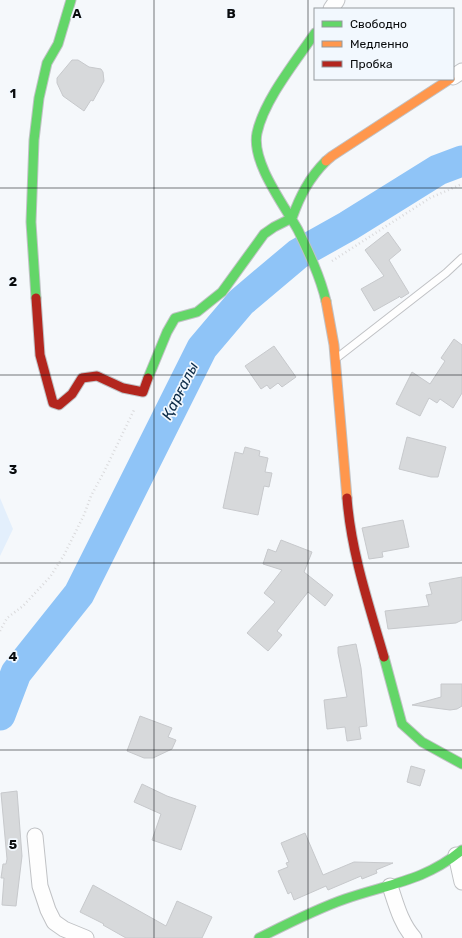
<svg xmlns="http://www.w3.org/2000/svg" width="462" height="938" viewBox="0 0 462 938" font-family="Rubik,sans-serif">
	<rect width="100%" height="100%" fill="#f5f8fb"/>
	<path fill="#e3effc" d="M0 498 13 529 0 556Z"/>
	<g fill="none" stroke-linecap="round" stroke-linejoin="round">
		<path stroke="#8fc4f7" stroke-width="31" d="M0 715 16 673 79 594 202 348 241 302 298 254 348 226 438 170 462 161"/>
	</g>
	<path fill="#d7d9db" stroke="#c7c9cc" d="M72 60H78L89 67 101 69 103 72 104 81 93 101 91 100 84 111 63 96 57 83V78Z
		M388 232 401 250 389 260 409 293 401 298 399 296V297L374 311 361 289 384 276 365 250Z
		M454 339 462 345V393L453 408 440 399 437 403 429 398 420 416 396 404 412 372 430 384 445 361 441 358Z
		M274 346 296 377 282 387 278 383 270 389 267 385 261 389 245 366Z
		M407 437 446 447 438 477H431L399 469Z
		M245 447 260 451 259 456 268 458 265 472 272 473 269 487 264 486 258 515 223 508 235 452 243 454Z
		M403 520 409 547 382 552 383 557 369 559 362 528Z
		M281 540 312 552 304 572 333 595 325 606 308 592 277 631 282 635 268 651 247 633 275 602 264 593 282 570 263 564 268 549 276 552Z
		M462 577V620L456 623 388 629 385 611 429 606 426 595 432 594 429 583Z
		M356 644 361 668 367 726 359 727 361 739 347 741 345 727 327 729 324 700 347 697 338 653V647Z
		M441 684H462V706L457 709 450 710 412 705 441 697Z
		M140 716 172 728 168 737 176 740 172 749 153 758H144L127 751Z
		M411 766 425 770 420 786 407 782Z
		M142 784 167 796 196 806 181 850 152 840 161 814 134 802Z
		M17 791 22 856 16 906 2 905 4 878H1L3 864H6L7 859 1 793Z
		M305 833 323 875 354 862 393 863 376 870 377 873 362 879 361 876 328 890 326 886 294 900 291 892 288 894 278 871 288 867 286 863 289 862 281 843Z
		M93 885 166 926 177 901 212 917 202 938H126L103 925 104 924 80 912Z"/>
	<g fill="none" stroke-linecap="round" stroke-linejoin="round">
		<defs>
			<path id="lane" d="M338 357 446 273 462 258"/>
			<path id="street" d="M331 9 337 0
				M453 77 462 71
				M35 836 40 886 48 910 54 922 64 929 86 938
				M456 855 462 882
				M390 886C396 904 401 924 414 938"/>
			<path id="fast" d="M315 33C296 61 264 100 257 133 251 162 284 205 298 230 309 253 320 276 326 301
				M36 298 31 222 34 140 39 98 47 63 58 44 71 0
				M148 378 167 332 175 318 197 312 222 292 264 234 274 227 292 218C300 196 309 178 326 161
				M384 657 402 724 422 742 462 764
				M259 938C287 924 316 909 345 899 388 884 425 881 462 850"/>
			<path id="slow" d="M326 161 332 156 450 79
				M326 301 334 345 347 498"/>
			<path id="jam" d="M36 298 40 355 53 403 59 405 72 394 82 378 97 376 123 388 143 392 148 378
				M347 498C351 552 369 605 384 657"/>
		</defs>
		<use href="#lane" stroke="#c0c2c5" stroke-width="9"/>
		<use href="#street" stroke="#c0c2c5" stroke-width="17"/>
		<use href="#fast" stroke="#c0c2c5" stroke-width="11"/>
		<use href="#slow" stroke="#c0c2c5" stroke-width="11"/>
		<use href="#jam" stroke="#c0c2c5" stroke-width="11"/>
		<path stroke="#dadadc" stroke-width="2.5" stroke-dasharray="1 3" stroke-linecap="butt" d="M332 261 430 198 462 184
			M0 631 7 618 23 606 50 577 64 555 84 515 91 496 105 470 135 408"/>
		<use href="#lane" stroke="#fefefe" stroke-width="7"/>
		<use href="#street" stroke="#fefefe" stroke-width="15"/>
		<use href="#fast" stroke="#63d668" stroke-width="9"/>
		<use href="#slow" stroke="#ff974d" stroke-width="9"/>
		<use href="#jam" stroke="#b3261e" stroke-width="9"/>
	</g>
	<path fill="none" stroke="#0a0c0e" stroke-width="1" stroke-opacity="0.55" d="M154 0V938M308 0V938M0 188H462M0 375H462M0 563H462M0 750H462"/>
	<g text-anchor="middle" stroke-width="3.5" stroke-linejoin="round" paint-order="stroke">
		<g font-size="15" font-style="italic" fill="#0c2b47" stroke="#f2f8fe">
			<text transform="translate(180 391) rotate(-63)" y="5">Қарғалы</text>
		</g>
	</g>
	<g font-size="13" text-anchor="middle" font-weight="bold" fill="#0a0c0e" stroke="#f2f8fe" stroke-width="3.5" stroke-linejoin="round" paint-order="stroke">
		<text x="77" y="18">A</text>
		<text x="231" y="18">B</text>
		<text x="13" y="98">1</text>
		<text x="13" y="286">2</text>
		<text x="13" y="474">3</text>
		<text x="13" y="661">4</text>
		<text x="13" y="849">5</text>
	</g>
	<rect x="314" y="8" width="140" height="72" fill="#f2f8fe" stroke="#959a9e"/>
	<rect x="322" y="21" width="20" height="6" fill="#63d668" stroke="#959a9e"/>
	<text x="350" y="28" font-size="12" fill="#0a0c0e">Свободно</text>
	<rect x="322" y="41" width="20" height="6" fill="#ff974d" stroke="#959a9e"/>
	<text x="350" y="48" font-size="12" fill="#0a0c0e">Медленно</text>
	<rect x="322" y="61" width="20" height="6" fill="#b3261e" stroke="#959a9e"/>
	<text x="350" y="68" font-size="12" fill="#0a0c0e">Пробка</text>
</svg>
